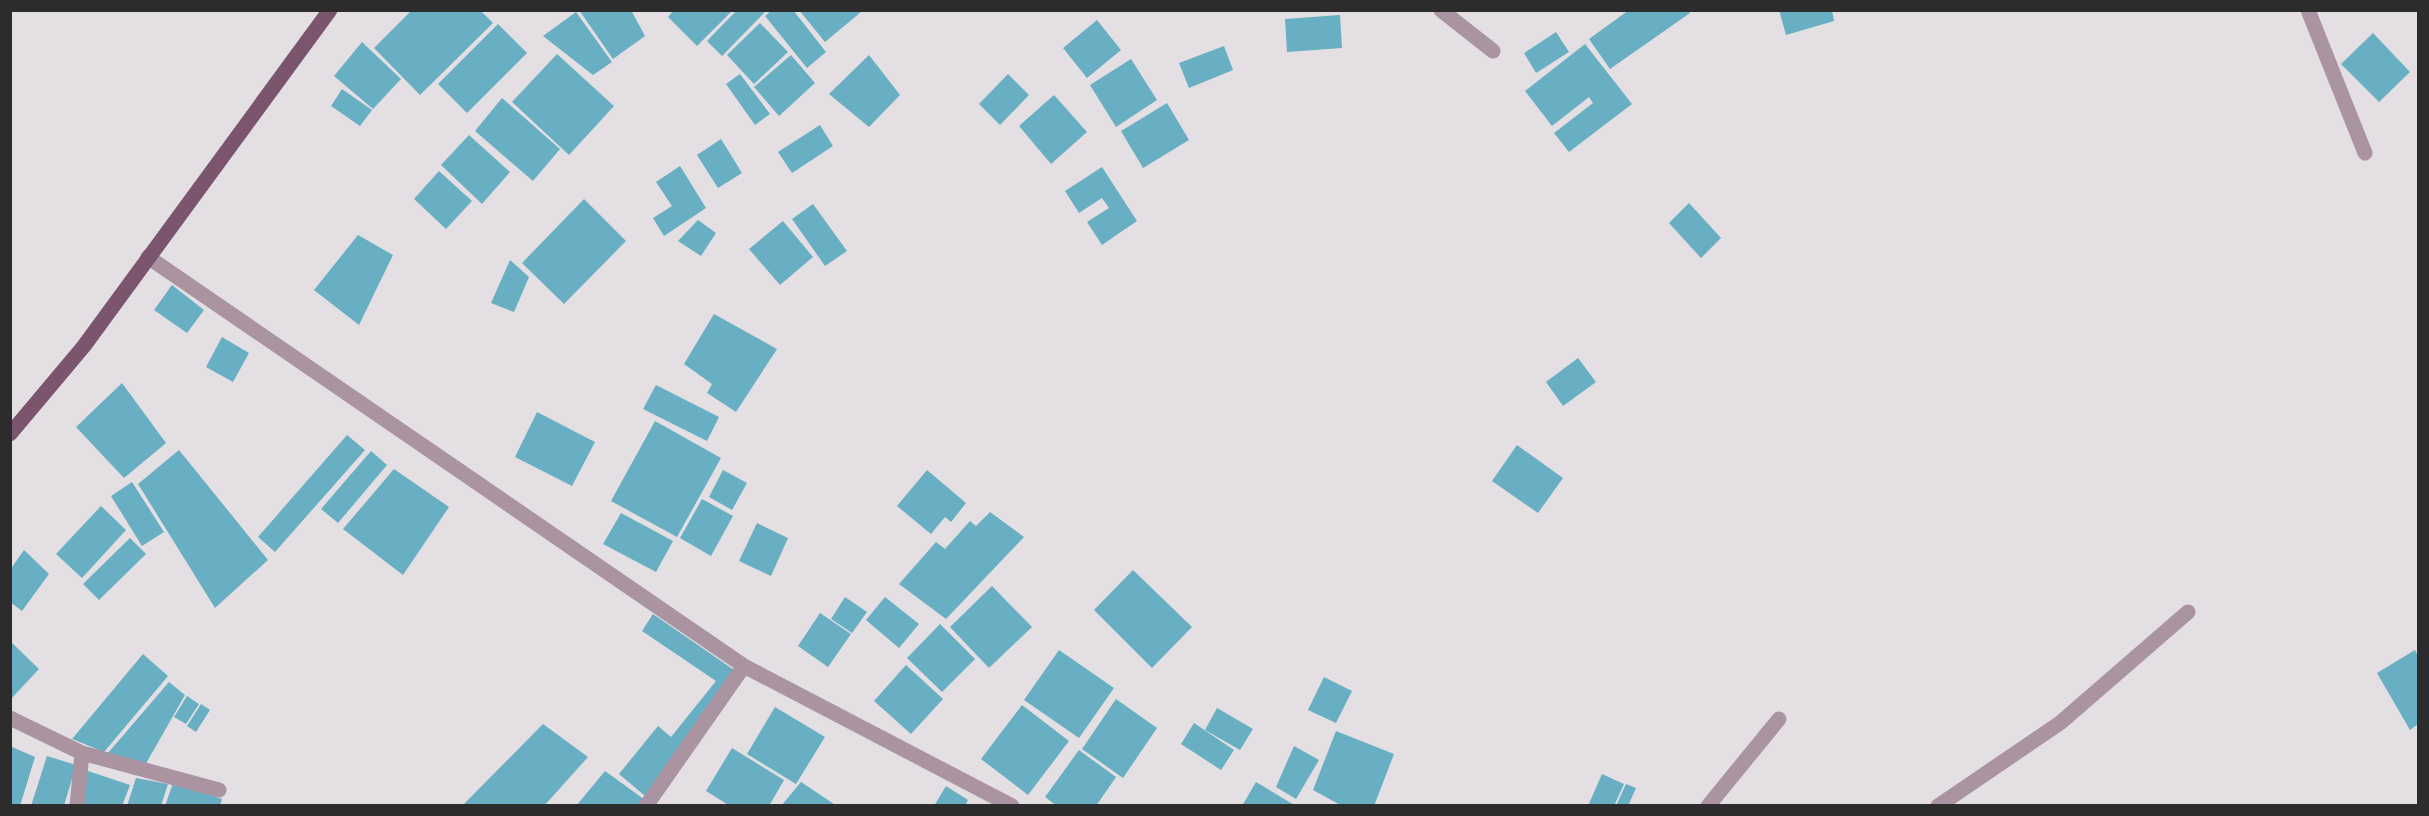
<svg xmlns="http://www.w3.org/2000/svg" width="2429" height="816" viewBox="0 0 2429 816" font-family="Barlow,sans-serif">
	<rect width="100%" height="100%" fill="#e3dfe2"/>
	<path fill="#69afc3" d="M412 10H480L493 23 420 95 374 48Z
		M579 10H631L645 36 613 59Z
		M674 10H733L697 46 668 17Z
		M737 10H767L722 56 707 41Z
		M772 10H793L826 52 807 68 765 16Z
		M799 10H860L861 12 825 42Z
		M1629 10H1688L1690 13 1610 69 1589 39Z
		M1779 10H1832L1834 21 1786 35Z
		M576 12 612 62 593 75 543 36Z
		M1340 15 1342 48 1287 52 1285 19Z
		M1097 20 1121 50 1087 78 1063 48Z
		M760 23 788 52 754 84 727 55Z
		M498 24 527 53 467 113 438 84Z
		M1556 32 1569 52 1536 73 1524 53Z
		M2373 33 2410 72 2379 102 2341 64Z
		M362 42 401 79 373 109 334 76Z
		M1585 44 1632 104 1569 152 1554 133 1593 103 1589 97 1552 126 1525 91Z
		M1224 46 1233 70 1189 88 1179 63Z
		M557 54 614 106 569 155 512 102Z
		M791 55 815 83 779 116 754 87Z
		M869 55 900 95 869 127 829 94Z
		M1131 59 1157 100 1116 127 1090 85Z
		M740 74 770 114 755 125 726 84Z
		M1008 74 1029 95 1000 125 979 104Z
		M342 89 372 110 360 126 331 106Z
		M1054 95 1087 132 1051 164 1019 126Z
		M502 98 560 149 533 181 475 131Z
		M1167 103 1189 140 1143 168 1121 131Z
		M820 125 833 146 792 173 778 152Z
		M469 135 510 172 482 204 441 165Z
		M721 139 742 173 718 188 697 155Z
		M680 166 706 208 664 236 653 218 672 206 656 182Z
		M1102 167 1137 221 1102 245 1087 222 1109 208 1102 198 1079 213 1065 191Z
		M439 171 472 201 446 229 414 199Z
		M584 199 626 241 564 304 522 263Z
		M1689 203 1721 238 1701 258 1669 223Z
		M813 204 847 251 825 266 792 219Z
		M698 220 716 233 701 256 678 241Z
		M783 221 813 257 780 285 749 249Z
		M358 235 393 255 359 325 314 290Z
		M510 260 529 277 514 312 491 303Z
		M172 285 204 310 187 333 154 310Z
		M714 314 777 349 736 412 707 393 712 384 684 364Z
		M222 337 249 353 233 382 206 367Z
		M1578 358 1596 382 1563 406 1546 382Z
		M122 383 166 443 124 478 76 427Z
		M656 385 719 417 707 441 643 409Z
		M537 412 595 442 572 486 515 457Z
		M655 421 721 458 677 537 611 501Z
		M347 435 365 450 275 552 258 537Z
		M1517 445 1563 478 1538 513 1492 481Z
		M179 450 268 560 215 608 138 484Z
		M371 451 387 465 338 523 321 509Z
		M394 469 449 507 403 575 343 529Z
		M723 470 747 483 732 510 709 497Z
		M927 470 966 503 951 522 945 517 931 534 897 506Z
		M132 482 164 532 142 546 111 496Z
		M702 499 733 516 711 556 680 538Z
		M101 506 126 530 82 578 56 554Z
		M990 512 1024 537 946 619 899 584 936 542 945 549 970 521 976 526Z
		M621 513 673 541 656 572 603 544Z
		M757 523 788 538 771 576 739 561Z
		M130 538 146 554 99 600 83 584Z
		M24 550 49 574 22 611 10 602V570Z
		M1133 570 1192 627 1152 668 1094 610Z
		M992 586 1032 627 989 668 950 627Z
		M845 597 867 612 852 633 831 619Z
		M885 597 919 624 899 648 866 620Z
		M820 613 851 634 828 667 798 646Z
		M653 614 737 672 645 796 619 774 658 726 671 737 716 681 642 631Z
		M940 624 975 659 942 692 907 658Z
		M10 641 39 669 10 700Z
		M1059 650 1114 688 1079 738 1024 700Z
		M2415 650 2418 656V724L2410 730 2377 673Z
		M143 654 168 676 104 752 72 739Z
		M906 665 943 699 911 734 874 701Z
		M1324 677 1352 691 1336 723 1308 710Z
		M169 682 185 695 144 767 108 753Z
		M187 696 199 704 186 724 174 717Z
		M1116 699 1157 728 1123 778 1082 749Z
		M201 704 210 710 196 732 187 726Z
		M1022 705 1069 741 1028 795 981 759Z
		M775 707 825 737 796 784 747 754Z
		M1217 708 1253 729 1240 750 1205 730Z
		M1194 723 1234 750 1221 770 1181 744Z
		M543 724 588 757 544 806H462Z
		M1336 731 1394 754 1374 806H1342L1313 790Z
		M10 746 35 757 20 806H10Z
		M1294 746 1319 760 1296 799 1276 787Z
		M732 748 784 780 769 806H730L706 791Z
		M1079 750 1116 777 1096 806H1057L1045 797Z
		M47 756 76 765 64 806H31Z
		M82 769 130 785 122 806H69Z
		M605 771 645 800 640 806H576Z
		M1602 774 1624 784 1614 806H1588Z
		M136 778 168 784 161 806H127Z
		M801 782 837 806H781Z
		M1256 782 1296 806H1242Z
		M173 783 222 799 220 806H165Z
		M1626 784 1636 788 1628 806H1616Z
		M946 786 968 800 965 806H934Z"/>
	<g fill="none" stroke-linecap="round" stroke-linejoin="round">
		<path stroke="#ab94a2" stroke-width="15" d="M1441 10 1493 51
			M2308 10 2365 153
			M148 257 744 666 1012 806
			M10 718 82 753 219 790
			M77 806 82 753
			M646 806 744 666
			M1708 806 1779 719
			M1938 806 2060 723 2188 612"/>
		<path stroke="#7b546e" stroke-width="15" d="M10 434 84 346 330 10"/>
	</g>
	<rect width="2429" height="816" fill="none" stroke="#2d2c2d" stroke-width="24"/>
</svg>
